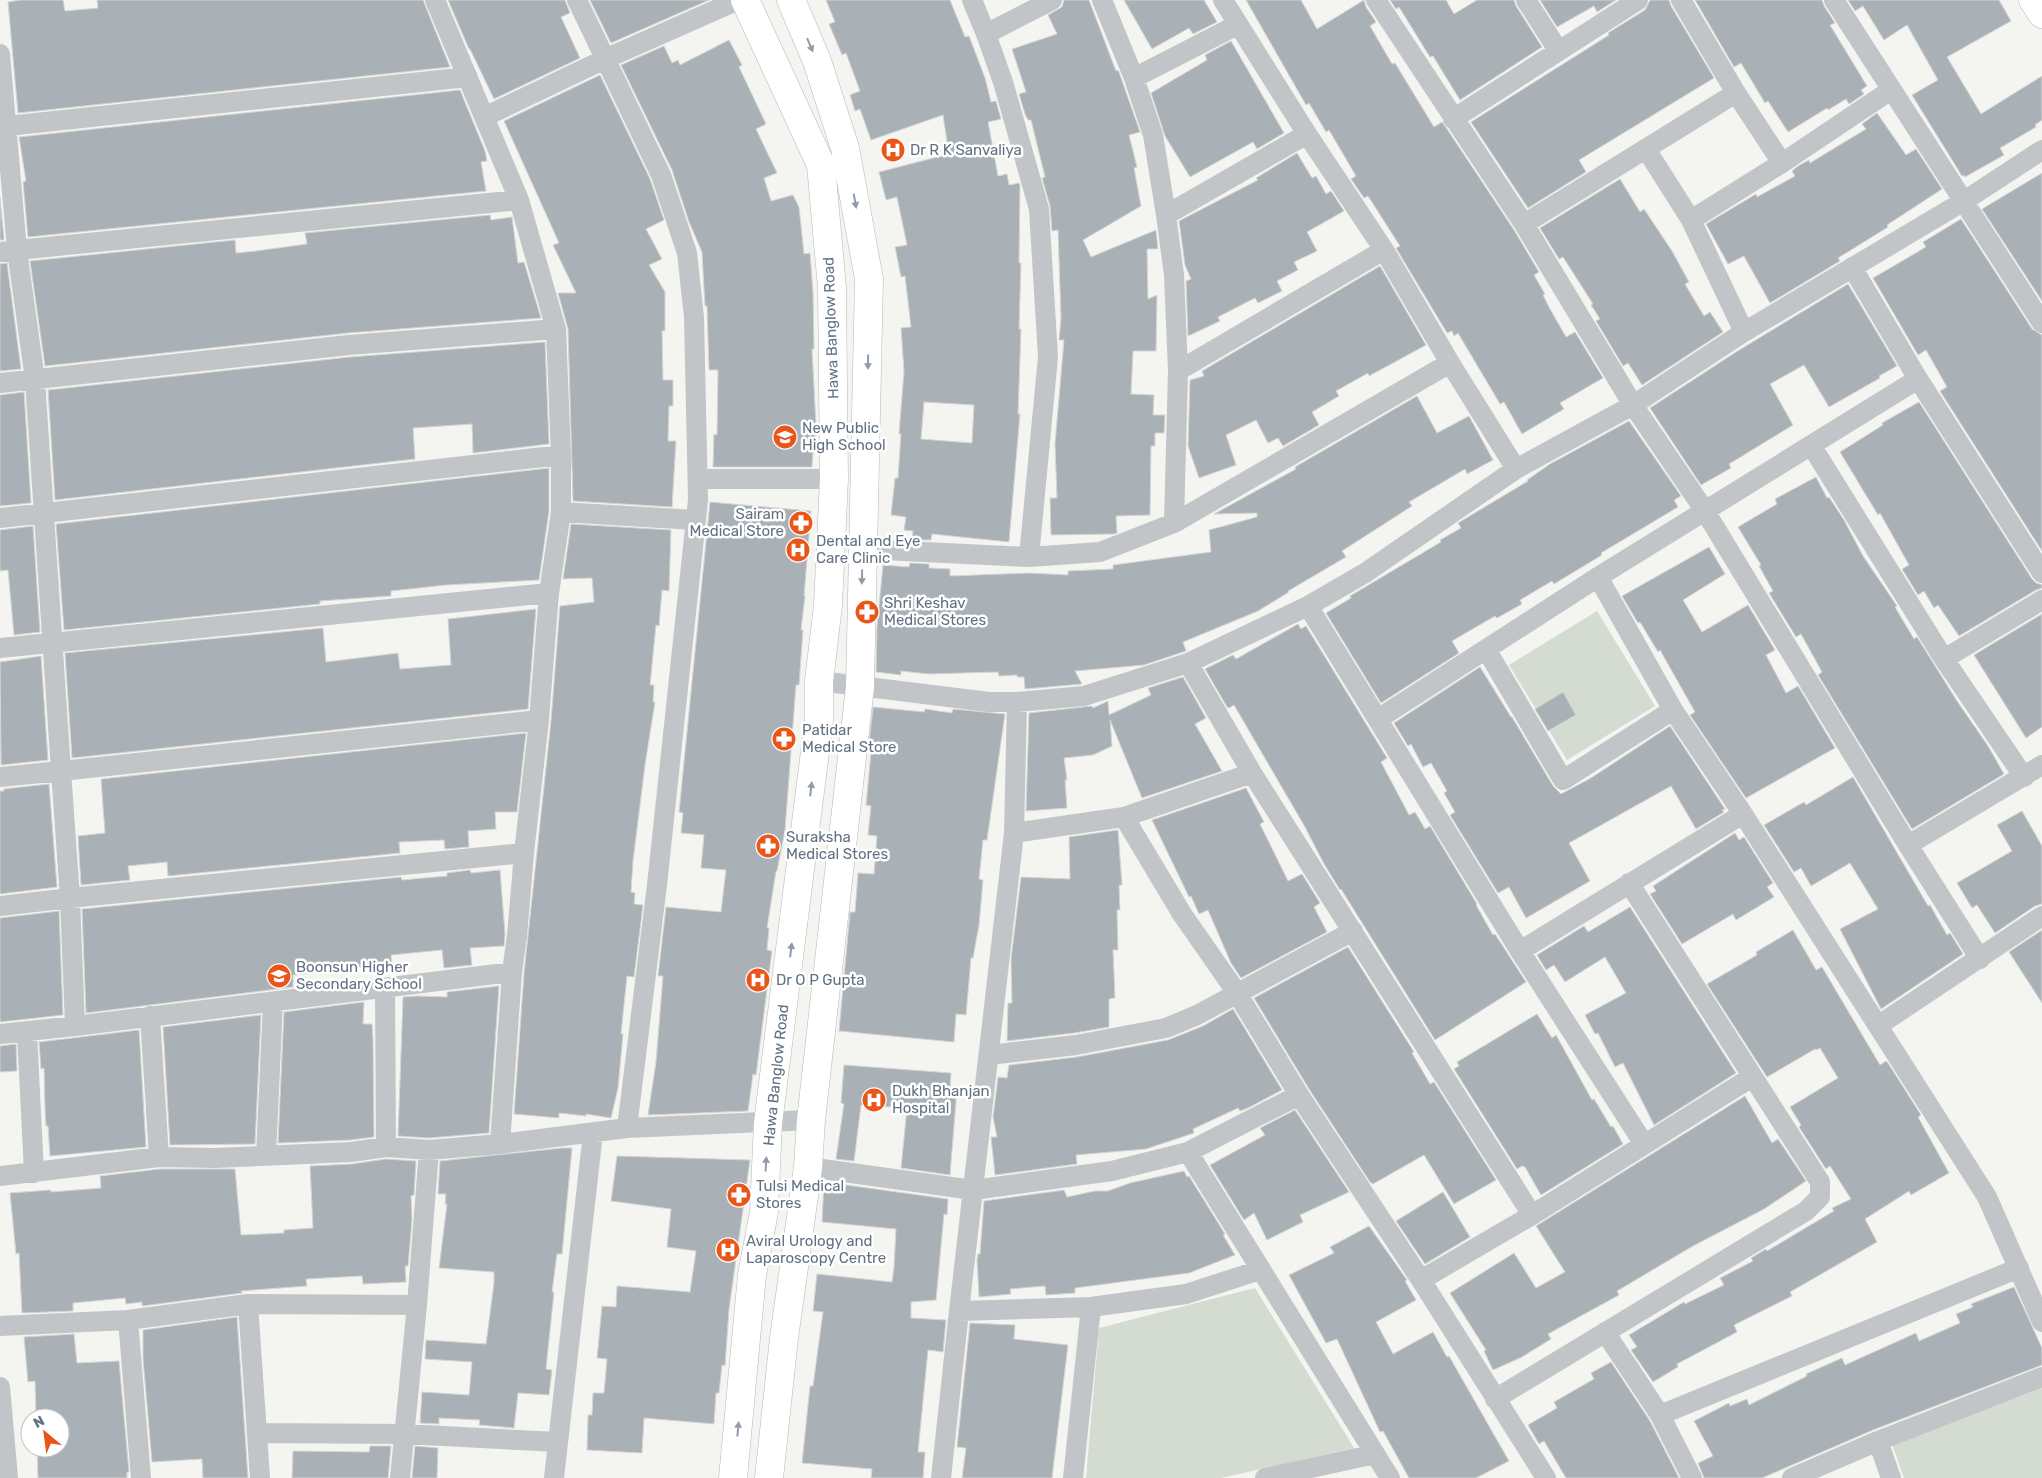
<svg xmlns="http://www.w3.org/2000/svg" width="2042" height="1478" viewBox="0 0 2042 1478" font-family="Rubik,sans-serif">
	<rect width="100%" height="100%" fill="#f4f4f0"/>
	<path fill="#d4dbd1" d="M1597 611 1655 706 1567 760 1509 665Z
		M1255 1288 1354 1448 1221 1478H1086L1099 1328Z
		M2042 1388V1478H1904L1892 1444Z"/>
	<path fill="#a9b1b7" stroke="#d5d5d3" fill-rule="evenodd" d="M20 0H63L65 11 98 8 97 0H423L450 67 18 113 8 2Z
		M448 0H565L570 13 561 17 580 58 494 99 470 49H469Z
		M590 0H709L611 43Z
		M826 0H950L965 37 969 36 985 78 991 102 996 101 1001 119 988 122 998 176 1007 174 1009 185 1019 183 1020 185 1019 263H1021L1019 329H1021L1018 414H1020L1009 542 932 534 931 540H912L913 531 904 530 906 517 891 515 895 478H898L901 434H899L904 371 901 328 911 327 905 276 901 277 895 247 907 245 897 197 886 200 879 172 949 154 943 115 871 140 860 109 855 111 850 95 860 91 846 53 842 55 829 24 835 22ZM924 402 974 405 972 443 921 439Z
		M1064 0H1089L1116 71 1118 70 1120 75 1140 132 1129 135 1137 167 1134 168 1141 206 1083 240 1091 257 1156 230 1158 249H1147L1148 299 1157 295 1156 351H1133L1131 394 1154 395 1153 415H1165L1164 433H1155V446H1151L1150 515 1116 516 1117 533 1114 534 1051 535 1050 498H1057L1055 444 1064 340H1059L1061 318 1058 230 1052 231 1050 206 1042 178 1045 177 1031 120H1028L1025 114 1019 94 1026 92 1012 49 1057 34 1048 15 1062 7Z
		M1124 0H1204L1217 22 1193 34 1189 28 1152 49Z
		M1246 0H1301L1317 29 1364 0 1366 7 1376 22 1370 26 1392 64 1395 63 1434 127 1442 122 1447 129 1514 230 1539 272 1534 275 1545 294 1543 295 1550 309 1566 337 1575 332 1603 378 1560 403 1564 409 1522 434 1504 402 1500 404 1458 333 1454 336 1452 331 1447 333 1396 248 1400 246 1368 196 1364 198 1351 179 1356 176 1329 130 1326 132 1309 103 1306 105Z
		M1390 0H1446L1454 14 1477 0H1514L1516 6 1542 47 1460 100 1433 56 1430 57 1399 7 1396 9Z
		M1540 0H1616L1597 12 1594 6 1557 27Z
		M1650 0H1669L1671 6 1714 78 1579 160 1586 172 1528 208 1471 122 1609 35 1608 33 1645 10Z
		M1695 0H1822L1824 6 1835 23 1830 25 1867 86 1861 90 1864 94 1849 104 1846 99 1828 110 1827 108 1788 132 1768 101 1765 103 1741 63 1734 67Z
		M1848 0H1999L2011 21 1947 57 1981 114 2042 76V120L2035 125 2036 127 2000 148 2004 155 1965 177 1964 175 1962 176 1912 95 1938 80 1907 25 1884 40 1863 6 1855 11Z
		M729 40 742 65 739 67 766 124 756 129 777 173 764 178 771 201 793 195 799 207 804 254 810 253 813 292 814 349H812L816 425V450H813L812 467H713L714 434 717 435 718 370H709L707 306H705L702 252 689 222 672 170 621 65 664 46 672 63 678 60 680 65Z
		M1231 41 1284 133 1257 149 1253 142 1190 177 1165 136 1151 93 1207 60 1205 55Z
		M600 75 650 179 664 220 646 229 662 259 649 265 665 292V331H662L663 380H673V406H669L668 441H676L672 507 573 501 568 329 558 293H576L553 245 559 243 504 121Z
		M460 90 485 151 487 161 481 162 486 191 28 237 23 182 26 181 19 137Z
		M1877 113 1906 155 1916 149 1942 189 1887 225 1888 227 1838 258 1840 261 1770 303 1744 256 1728 264 1706 224 1756 194 1757 197 1795 176 1792 171 1798 166 1809 160 1810 163 1866 129 1862 124Z
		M1297 153 1312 178 1316 176 1326 194 1331 191 1344 211 1307 232 1317 251 1294 262 1298 270 1277 281 1282 291 1258 303 1255 298 1218 317 1220 321 1188 336 1186 281 1191 279 1185 265 1179 221 1258 180 1256 178Z
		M2042 173V301L1982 209Z
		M1620 179 1640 212 1644 209 1672 251 1689 282 1685 284 1704 316 1710 312 1723 332 1642 385 1628 363 1623 366 1596 321 1600 319 1591 305 1593 304 1563 257 1559 259 1540 228Z
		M0 197 4 240H0Z
		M490 215 491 220 512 217 518 263 524 262 541 318 348 333 45 366 30 261 235 240 236 253 256 251 307 244 305 233Z
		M1961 219 2032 329 2042 335V551L1940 391 1947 387 1926 350 1918 355 1873 278 1926 247 1923 242Z
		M7 263 21 369 0 371V264Z
		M1380 266 1426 345 1369 376 1368 373 1336 391 1339 396 1312 412 1319 425 1283 446 1278 438 1268 443 1256 420 1226 435 1236 465 1199 478 1188 446 1190 380 1204 376 1202 371Z
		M1848 284 1897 366 1879 376 1880 378 1829 407 1804 365 1770 384 1793 425 1729 464 1731 468 1701 485 1650 408 1736 352Z
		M545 342 549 444 473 453 472 424 413 428 415 459 55 500 48 390 350 357Z
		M24 392 31 503 0 506V395Z
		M1417 396 1437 433 1469 416 1493 460 1467 474 1465 469 1409 502 1412 506 1342 551 1346 557 1288 591 1289 592 1258 611 1183 642 1186 651 1144 665 1075 671 1082 684 1025 689 1024 677H1017V675L999 676 998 672 929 674 901 671V675L876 672 877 627 883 565 909 567 910 563 929 564V568L950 569V576L1029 573 1068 575V571L1113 569V565L1211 552 1209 530 1257 517V513L1214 514 1296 469 1295 467Z
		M1919 402 2032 579 2036 583 2042 585V588L2036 590 1959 636 1938 605 1934 608 1924 591 1918 595 1902 569 1909 565 1880 513 1878 515 1840 452 1883 425 1882 423Z
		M1629 421 1681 496 1674 500 1678 507 1601 553 1602 555 1554 584 1552 581 1520 600 1522 604 1497 618 1495 616 1452 641 1459 653 1381 703 1326 613 1351 598 1350 596 1441 542 1440 540 1461 528 1458 523 1528 481 1527 480 1550 464Z
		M549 468V511L539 580 446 585 391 591V596L320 601V604L64 630 56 524Z
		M1816 477 1827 498 1829 497 1844 520 1863 556 1897 606 1895 607 1914 639 1917 637 1957 701 1988 746 2004 774 1912 829 1818 675 1822 672 1801 634 1796 637 1769 593 1773 591 1759 566 1761 565 1738 527 1777 504 1775 499Z
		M710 502 811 511 804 596H805L801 630H803L799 685H796L785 830 777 871H776L767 928H769L767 950 772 951 756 1075 753 1074 748 1111 648 1115 656 1062 663 976H658L666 907 721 912 726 870 701 868 704 835 681 833 683 813 679 812Z
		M571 524 671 530 669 591 662 590 659 626 656 625 650 685H654L653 702H655L645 765 633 861 631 892 635 893 634 904 643 905 634 977 627 976 621 1034H623L618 1088 611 1118 586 1114V1116L559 1113V1118L514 1114 524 973 551 721 560 606 594 602 592 578 563 579Z
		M33 526 40 632 14 635 8 570 0 571V530Z
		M1709 547 1725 574 1683 600 1702 632 1748 605 1775 650 1766 655 1786 693 1798 686 1835 748 1746 798 1690 715 1695 712 1660 650 1658 652 1640 622 1638 623 1622 596Z
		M536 609 528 709 72 758 65 653 323 628 326 662 398 653 400 669 451 665 448 619Z
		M2042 614V727L2026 738 1974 655Z
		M1298 624 1301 629 1306 626 1387 758 1381 762 1409 815 1415 812 1425 829 1430 826 1477 904 1476 905 1493 935 1495 934 1526 982 1435 1040 1341 889 1340 890 1323 862 1305 827 1234 705 1229 708 1227 707 1205 669 1233 655 1236 659Z
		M41 656 48 760 1 765 0 662Z
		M1480 667 1511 717H1512L1553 786 1561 794 1591 778 1670 726 1725 809 1722 810 1724 812 1696 829 1671 786 1569 843 1590 881 1526 918 1509 887 1498 893 1450 815 1455 812 1444 793 1447 791 1431 763 1423 767 1411 744 1408 746 1394 723Z
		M1183 677 1206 718 1195 724 1222 771 1142 798 1110 720 1112 746 1093 755 1064 758 1067 780H1065L1067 808 1026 811 1029 713 1092 706 1093 708 1108 701 1109 715 1151 695 1148 688Z
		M1563 692 1576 715 1548 731 1535 709Z
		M873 707 924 712 925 709 952 713 953 709 1005 714 987 840H983L979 879 983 880 979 925 973 958H971L966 1015 956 1014 954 1042 839 1031 850 912H855L858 873 874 874 877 836 868 835 871 806 866 805 871 753 868 752Z
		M526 733 517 812H495L496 829 468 831 469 847 445 849 444 840 399 842 400 853 168 876 167 862 128 866 130 880 81 885 78 836 105 833 101 779Z
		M1853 777 1928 906 1930 905 1947 935 1950 933 1963 954 1881 1009 1840 929 1878 909 1850 863 1811 886 1801 868 1794 872 1764 825 1804 802 1806 805Z
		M49 784 57 887 0 894V791H4V789Z
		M1246 788 1264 822 1260 824 1288 881 1302 874 1320 903 1314 907 1327 932 1241 978 1231 963 1208 910 1199 914 1191 896 1189 897 1152 820Z
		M2022 811 2042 846V904L2035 906 1995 933 1977 905 1972 908 1957 883 2012 851 1997 825Z
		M1118 830 1122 885H1119L1120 910H1117L1118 950H1113L1115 998 1109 999V1027L1074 1033 1007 1041 1008 1003H1012L1011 959 1021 877 1070 879 1069 837Z
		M1735 833 1739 840 1744 837 1773 883 1767 887 1774 897 1736 920 1733 914 1682 944 1650 894 1656 891 1653 886Z
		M470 870 471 873 500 870 505 934 504 946 470 948 472 965 444 968 442 950 391 955 392 964 293 975V987L86 1013 82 909 401 877 402 880 447 876V873Z
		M1630 907 1736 1073 1654 1125 1623 1063 1615 1067 1598 1033 1595 1034 1585 1015 1626 993 1605 957 1565 982 1554 965 1546 970 1537 955 1584 926 1588 932Z
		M59 911 63 1015 0 1022V918Z
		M1793 930 1816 970 1822 967 1880 1065 1886 1061 1888 1063 1921 1115 1918 1117 1949 1173 1911 1195 1909 1191 1865 1219 1877 1242 1790 1292 1792 1296 1734 1325 1737 1332 1677 1364 1678 1367 1653 1382 1631 1350 1637 1347 1629 1335 1684 1302 1685 1304 1724 1285 1720 1278 1753 1261 1751 1258 1766 1249 1767 1251 1834 1211 1832 1208 1851 1199 1830 1166 1826 1169 1799 1127 1801 1125 1790 1107 1838 1078 1820 1048 1816 1050 1815 1049 1767 1077 1707 984 1757 955 1756 952Z
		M2042 930V1003L2009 952Z
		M1348 947 1414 1052 1412 1053 1430 1084 1434 1082 1496 1180 1454 1204 1424 1155 1373 1184 1370 1182 1309 1089 1254 998Z
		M499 986 489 1133 429 1138 398 1136 403 997 418 996 447 997V992Z
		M364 1002 363 1024H372L373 1039 374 1137 350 1140 278 1143 284 1012Z
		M1233 1009 1282 1090 1248 1108 1240 1111 1238 1108 1193 1129 1194 1133 1146 1149 1076 1155 1077 1164 995 1175 991 1137H997L993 1117 998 1077 1007 1078 1009 1065 1077 1057 1168 1040 1203 1026Z
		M1537 1014 1552 1038 1556 1035 1592 1100 1594 1099 1611 1127 1613 1126 1623 1144 1541 1195 1525 1167 1522 1166 1517 1169 1454 1069 1459 1066 1457 1062Z
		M261 1015 255 1144 170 1145 163 1027Z
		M139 1030 146 1147 50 1156 48 1126H46L45 1109 44 1068 41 1069 39 1042Z
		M16 1044 17 1071 0 1072V1046Z
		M844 1065 951 1073 950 1088 957 1089 950 1175 901 1168 907 1108 861 1105 854 1161 836 1159 844 1104 841 1103Z
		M1745 1096 1772 1143 1778 1139 1806 1181 1764 1209 1693 1246 1617 1291 1619 1295 1548 1334 1551 1339 1522 1357 1493 1370 1484 1351 1486 1350 1450 1293 1514 1253 1536 1288 1565 1272 1536 1226Z
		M1295 1110 1349 1192 1300 1215 1303 1222 1267 1240 1254 1213 1244 1220 1210 1165 1265 1135 1260 1128Z
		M562 1148H572L562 1254H557L552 1292H554L546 1369 552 1370 549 1395 518 1393 514 1428 479 1425 480 1420 439 1418V1424L420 1423 422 1392 469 1395 472 1362 425 1359 426 1340 486 1344 494 1283V1272L439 1268 447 1204H445L446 1194H438L440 1161Z
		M617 1156 750 1160 729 1309 725 1366 722 1365 719 1393H716L714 1424 644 1418 642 1453 587 1450 588 1415H592L593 1393H604L607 1359 597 1358 602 1306 616 1307 617 1286 690 1292 696 1251 667 1247 671 1209 611 1201Z
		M386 1159 416 1161 414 1195 411 1196 412 1220 408 1266H405L406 1282 363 1284 362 1276 306 1279 307 1286 241 1291 242 1293 142 1306V1302L126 1304 125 1298 73 1303V1311L22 1313 19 1253 16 1254 10 1193 51 1190V1192L101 1188 100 1176 160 1169H235L241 1235 284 1233V1230L313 1228 310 1166 352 1164Z
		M1184 1171 1187 1177 1189 1176 1225 1234 1223 1235 1235 1255 1189 1273 1075 1288V1293L1046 1295 1045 1286 1010 1289 1011 1294 979 1297 977 1260 978 1254H980L984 1201 1064 1190 1067 1197 1095 1191H1108L1130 1183Z
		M824 1182 948 1199 947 1215 944 1214 936 1300 911 1302V1318L946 1320 943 1352 928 1350 918 1452H925L923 1478H871L872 1469 802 1463 810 1386H813L823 1312 813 1311 817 1274 892 1282 894 1267 896 1229 822 1222Z
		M1443 1192 1470 1237 1425 1264 1396 1221Z
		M1369 1226 1407 1280 1405 1281 1416 1300 1376 1322 1393 1354 1433 1332 1447 1357 1449 1356 1509 1461 1476 1478H1409L1383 1431 1380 1432 1337 1339 1326 1343 1289 1275 1334 1253 1330 1247Z
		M2014 1287 2042 1348V1365L1873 1430 1762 1478H1704L1698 1463 1713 1456 1694 1421 1729 1403 1730 1406 1747 1399 1749 1405 1807 1376 1806 1374 1842 1358 1845 1365 1916 1333 1919 1341 1960 1323 1956 1314 1973 1307 1971 1304Z
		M237 1317 248 1478H203L202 1459 152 1462 143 1359V1330Z
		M970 1323 1015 1325 1014 1339 1068 1345 1052 1478H962L966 1448 957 1447Z
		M74 1334 77 1363 119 1361 129 1472H127V1478H38L37 1448H60V1418H36L35 1381 28 1382 24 1337Z
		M1611 1362 1650 1421 1679 1478H1566L1544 1441 1539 1444 1528 1425 1557 1408 1554 1402 1594 1379 1591 1373Z
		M370 1446H391L388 1478H292L293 1451 369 1452Z
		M415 1446 438 1448 437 1478H412Z"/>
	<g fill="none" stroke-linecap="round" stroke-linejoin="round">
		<defs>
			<path id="secondary" d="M2033 0 2042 14
				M733 1478 752 1275 764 1212 768 1123 819 720V681L828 605 834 479 832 288 821 165 745 0
				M769 1478 784 1338 808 1167 811 1120 860 687 869 279 845 148 817 61 791 0"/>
		</defs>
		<use href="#secondary" stroke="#b3b8bd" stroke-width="29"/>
		<path stroke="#c1c5c8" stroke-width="20" d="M577 0 661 175 687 253 694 317 698 500 657 885 627 1128
			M972 0 986 34 1003 82 1039 209 1048 357 1029 557
			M1102 0 1134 78 1153 135 1166 215 1174 275 1178 371 1174 523
			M1223 0 1307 134 1384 250 1450 363 1516 469
			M1376 0 1524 224 1633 405 1705 511 1908 845 1980 959
			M1526 0 1558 50
			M1681 0 1736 93 1782 163
			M1834 0 2042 323
			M986 34 1052 0
			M0 54 17 250 0 252
			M1134 78 1237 25
			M484 117 605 59 738 0
			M1453 119 1638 0
			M7 126 468 77
			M1646 149 1691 220 1744 332
			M1166 215 1307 134
			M1691 220 1782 163 1891 90
			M1524 224 1736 93
			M1852 267 1918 379 2042 573
			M1178 371 1384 250
			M0 383 349 345 556 329
			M1811 445 1944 659 2024 777
			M698 479H834
			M561 512 695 520
			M0 518 561 455
			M862 549 1029 557 1100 552 1174 523 1450 363
			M1598 577 1673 710 1743 814 1987 1197 2042 1322
			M1308 606 1520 951 1644 1144
			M0 648 549 593
			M1486 649 1563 780 1673 710
			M1944 659 2042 600
			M1188 663 1252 773 1532 1215
			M819 681 989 702H1017L1084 696 1188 663 1308 606 1365 573 1516 469 1633 405 1744 332 1964 201 2042 150
			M1378 719 1598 577 1918 379
			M0 777 61 771 35 380 17 250 519 200 435 0
			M1124 817 1182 914 1237 993 1299 1095 1421 1280 1546 1478
			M1014 833 1124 817 1252 773
			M1908 845 2042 765
			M0 906 70 898 61 771 539 720
			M1520 951 1743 814
			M512 972 75 1026 70 898 524 853
			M385 988 386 1147
			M150 1016 159 1157
			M1879 1025 2042 916
			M27 1033 34 1173
			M0 1034 75 1026
			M989 1055 1076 1045 1166 1028 1197 1015 1353 931
			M500 1144 512 972 517 936 524 853 539 720 549 593 561 512V455L556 329 519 200
			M1188 1152 1390 1478
			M266 1156 273 1002
			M808 1167 973 1190 1112 1171 1188 1152 1299 1095
			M0 1176 159 1157 215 1158 351 1152 386 1147 429 1150 500 1144 627 1128 811 1120
			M1421 1280 1532 1215 1752 1077
			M248 1304 260 1478
			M959 1311 1091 1307 1186 1294 1260 1270
			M128 1320 141 1478
			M0 1326 128 1320 248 1304 417 1305
			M1605 1332 1660 1415 1692 1478
			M0 1387 8 1478
			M1495 1399 1806 1211 1820 1197V1182L1629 883
			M1660 1415 2019 1268
			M258 1433 404 1434 558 1442
			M1878 1441 1891 1478
			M400 1478 417 1305 429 1150
			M554 1478 593 1133
			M941 1478 959 1311 1014 833 1017 702
			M1073 1478 1091 1307
			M1265 1478 1375 1454
			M1792 1478 1878 1441 2042 1377"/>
		<use href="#secondary" stroke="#fff" stroke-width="28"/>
	</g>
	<defs><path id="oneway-solid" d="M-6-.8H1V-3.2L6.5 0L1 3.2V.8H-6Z" transform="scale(1.25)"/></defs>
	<g fill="#919ca8">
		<use href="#oneway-solid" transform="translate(810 45) rotate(67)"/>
		<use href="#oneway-solid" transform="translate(855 201) rotate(80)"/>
		<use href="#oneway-solid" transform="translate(868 362) rotate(91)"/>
		<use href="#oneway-solid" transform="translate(862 577) rotate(91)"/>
		<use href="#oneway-solid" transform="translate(811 789) rotate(-83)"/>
		<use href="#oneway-solid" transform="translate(791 950) rotate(-83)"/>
		<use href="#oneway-solid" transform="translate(766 1164) rotate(-87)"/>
		<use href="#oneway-solid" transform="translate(738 1429) rotate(-85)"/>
	</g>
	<defs>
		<symbol id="hospital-disc" viewBox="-11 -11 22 22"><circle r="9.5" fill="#ea551a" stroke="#fff"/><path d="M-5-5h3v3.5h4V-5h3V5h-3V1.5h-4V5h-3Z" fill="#fff"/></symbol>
		<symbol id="school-disc" viewBox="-11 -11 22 22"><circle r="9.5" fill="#ea551a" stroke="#fff"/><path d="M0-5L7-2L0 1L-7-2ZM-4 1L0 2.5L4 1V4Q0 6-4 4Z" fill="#fff"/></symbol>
		<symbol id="pharmacy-disc" viewBox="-11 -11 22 22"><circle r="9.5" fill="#ea551a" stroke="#fff"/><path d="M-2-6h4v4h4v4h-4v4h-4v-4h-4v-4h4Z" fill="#fff"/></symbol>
	</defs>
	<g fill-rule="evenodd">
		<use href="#hospital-disc" x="879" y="136" width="28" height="28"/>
		<use href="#school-disc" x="771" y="423" width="28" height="28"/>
		<use href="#pharmacy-disc" x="787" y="509" width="28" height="28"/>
		<use href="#hospital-disc" x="784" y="536" width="28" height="28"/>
		<use href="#pharmacy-disc" x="853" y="598" width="28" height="28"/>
		<use href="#pharmacy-disc" x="770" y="725" width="28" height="28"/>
		<use href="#pharmacy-disc" x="754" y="832" width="28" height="28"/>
		<use href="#school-disc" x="265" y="962" width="28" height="28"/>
		<use href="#hospital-disc" x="744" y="966" width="28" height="28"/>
		<use href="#hospital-disc" x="860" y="1086" width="28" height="28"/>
		<use href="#pharmacy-disc" x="725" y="1181" width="28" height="28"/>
		<use href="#hospital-disc" x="714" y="1236" width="28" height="28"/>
	</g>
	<g text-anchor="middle" stroke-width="5" stroke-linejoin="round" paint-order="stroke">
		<g font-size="15" fill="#627282" stroke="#fff" text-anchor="start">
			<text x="910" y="155">Dr R K Sanvaliya</text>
			<text x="802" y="433">New Public<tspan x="802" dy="17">High School</tspan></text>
			<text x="784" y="519" text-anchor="end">Sairam<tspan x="784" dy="17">Medical Store</tspan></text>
			<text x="816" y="546">Dental and Eye<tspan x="816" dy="17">Care Clinic</tspan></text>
			<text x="884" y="608">Shri Keshav<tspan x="884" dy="17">Medical Stores</tspan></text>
			<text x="802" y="735">Patidar<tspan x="802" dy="17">Medical Store</tspan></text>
			<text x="786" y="842">Suraksha<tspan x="786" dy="17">Medical Stores</tspan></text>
			<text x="296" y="972">Boonsun Higher<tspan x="296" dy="17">Secondary School</tspan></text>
			<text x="776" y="985">Dr O P Gupta</text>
			<text x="892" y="1096">Dukh Bhanjan<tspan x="892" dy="17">Hospital</tspan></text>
			<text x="756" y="1191">Tulsi Medical<tspan x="756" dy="17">Stores</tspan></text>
			<text x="746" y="1246">Aviral Urology and<tspan x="746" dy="17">Laparoscopy Centre</tspan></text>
		</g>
		<g font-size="15" fill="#627282" stroke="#fff">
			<text transform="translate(831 328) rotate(-92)" y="5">Hawa Banglow Road</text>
			<text transform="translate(776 1075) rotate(-84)" y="5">Hawa Banglow Road</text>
		</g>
	</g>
	<g transform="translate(45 1433) rotate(331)"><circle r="24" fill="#ffffff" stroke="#c0c7cd"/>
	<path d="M0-4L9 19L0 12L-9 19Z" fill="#ea551a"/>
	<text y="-8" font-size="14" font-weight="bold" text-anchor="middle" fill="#627282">N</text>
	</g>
</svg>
